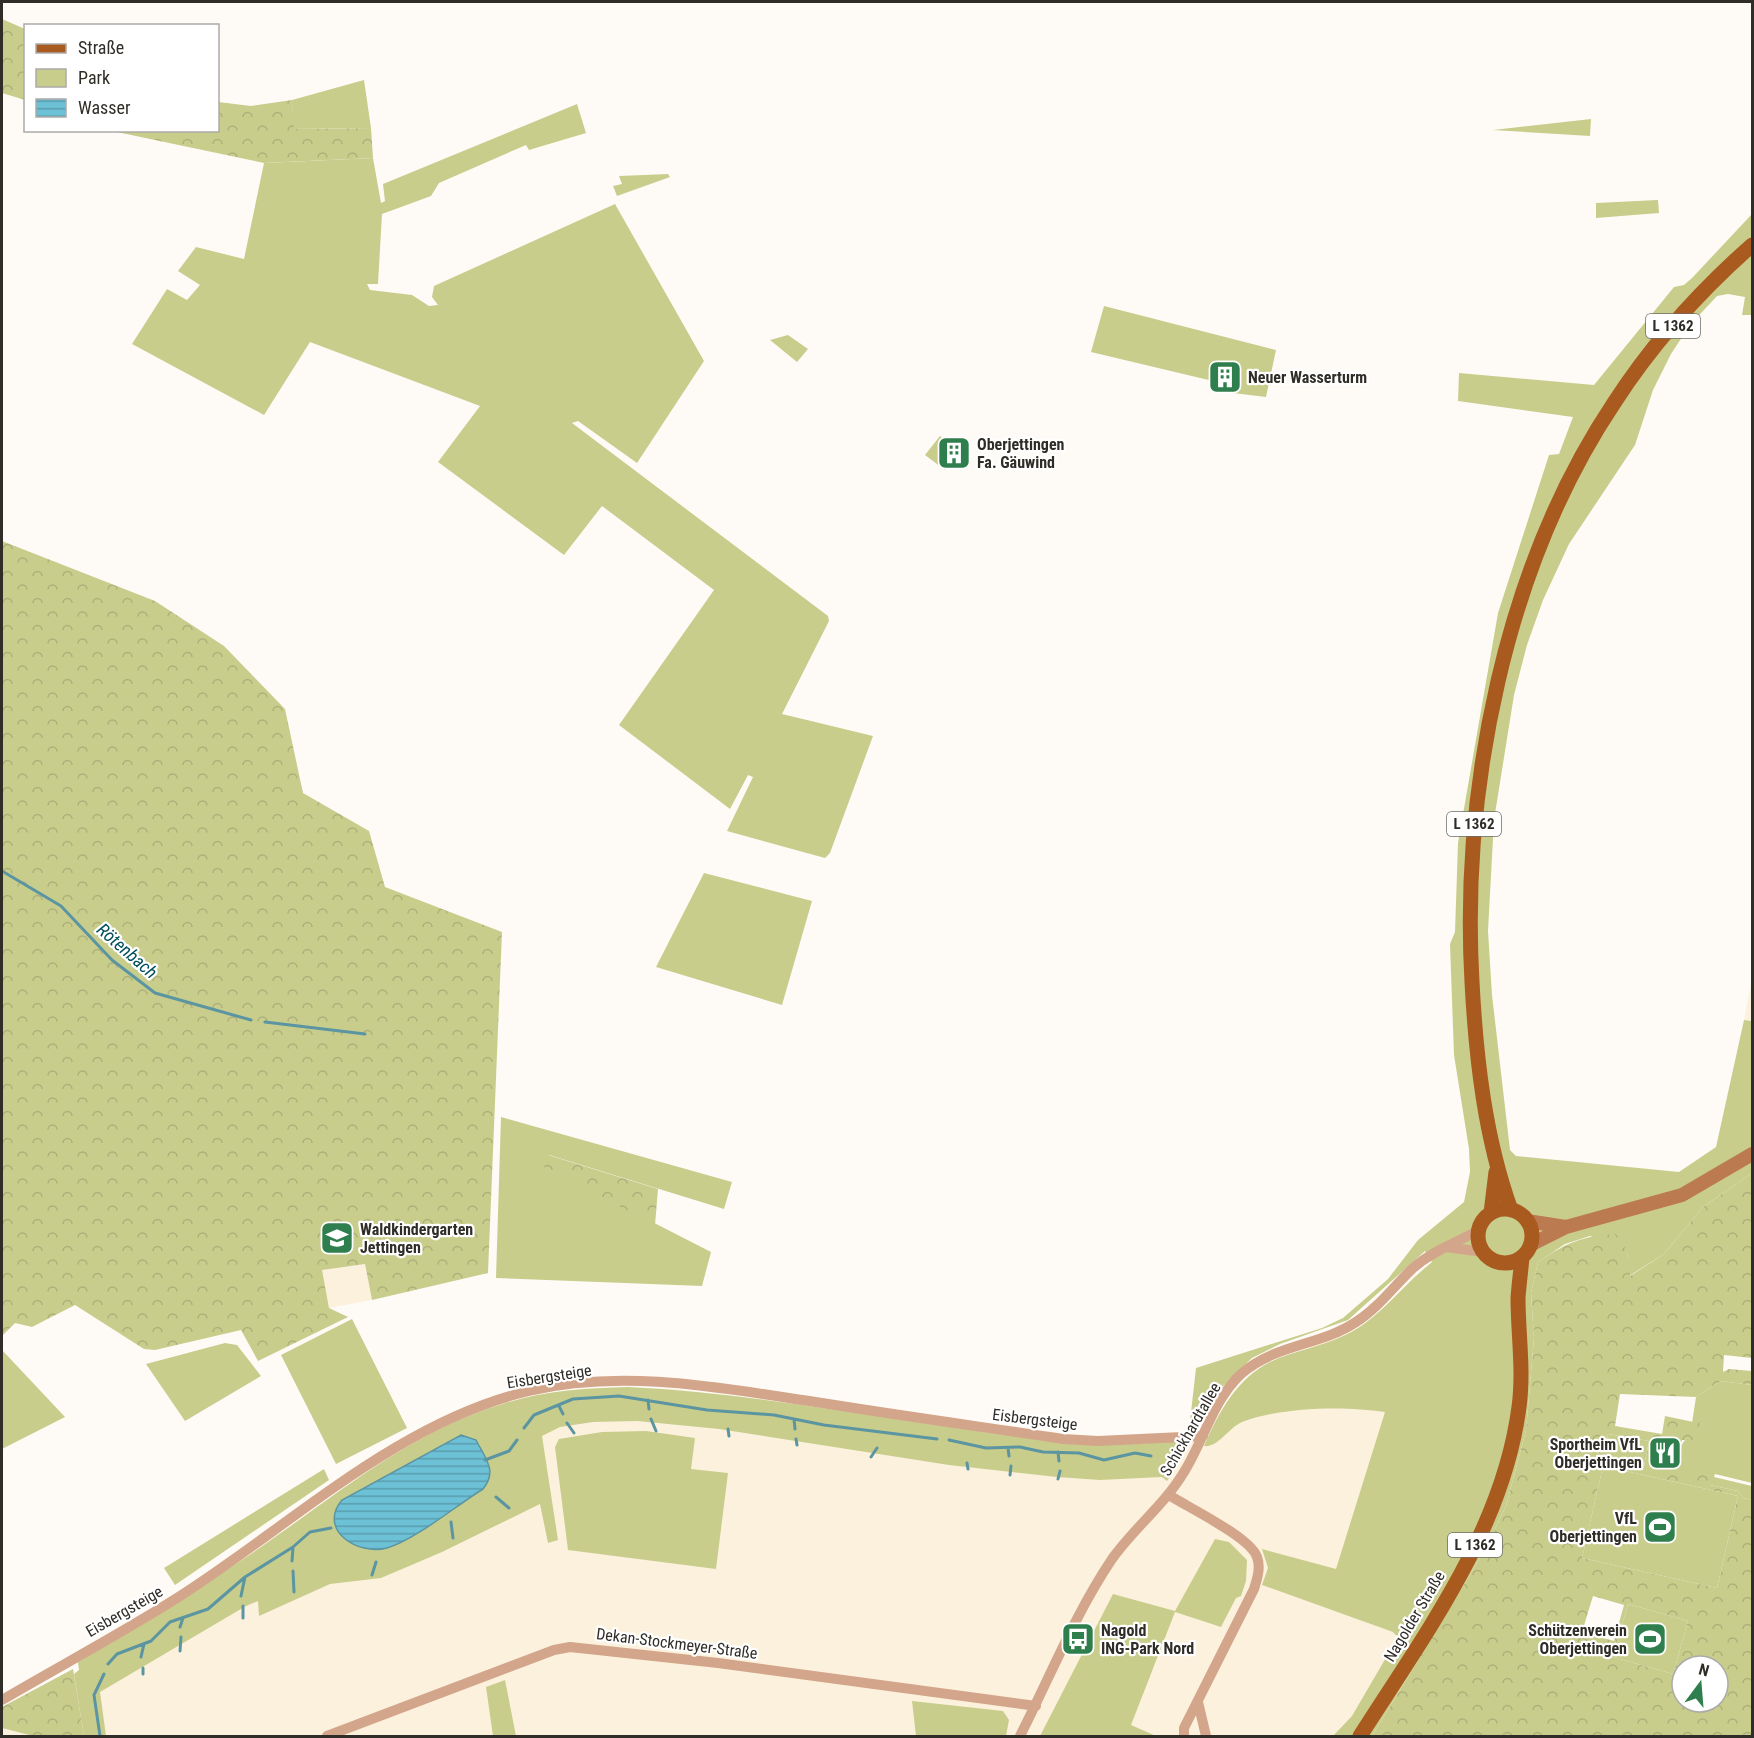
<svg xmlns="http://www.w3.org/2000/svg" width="1754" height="1738" viewBox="0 0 1754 1738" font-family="'Roboto Condensed',sans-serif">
	<defs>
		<pattern id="forest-crowns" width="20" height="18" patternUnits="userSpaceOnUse" patternTransform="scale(1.5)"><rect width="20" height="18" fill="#c9cd8c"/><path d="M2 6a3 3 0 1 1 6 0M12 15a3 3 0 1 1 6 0" fill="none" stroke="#adb079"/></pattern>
		<pattern id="water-rules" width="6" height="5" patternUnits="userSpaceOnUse" patternTransform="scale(1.5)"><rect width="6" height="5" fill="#6dc1d6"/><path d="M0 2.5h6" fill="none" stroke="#5a9dae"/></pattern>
	</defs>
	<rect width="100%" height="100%" fill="#fefbf6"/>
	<path fill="#fcf1dd" d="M1752 979V1021L1744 1020Z
		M353 1204 372 1300 329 1308 310 1213Z
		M1416 1275 1501 1434 1352 1736H41L74 1674 79 1670 78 1662 251 1553 377 1466 531 1396 585 1388 676 1389 1043 1441 1142 1445 1208 1437 1231 1395 1245 1380 1278 1359 1351 1333 1372 1319Z
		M2 1728 33 1736H2Z"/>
	<path fill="#c9cd8c" d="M364 80 371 128 293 129 292 100Z
		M577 104 586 133 529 150 526 145 439 183 431 196 382 214 378 284H367L370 290 412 295 429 306 438 305 432 297 434 286 615 204 704 361 637 463 578 421 572 423 828 616 829 621 782 714 873 736 830 853 825 858 727 831 753 777 748 775 730 809 619 725 714 590 602 506 564 555 438 462 480 406 310 342 264 415 132 344 167 289 187 300 200 285 178 271 196 247 244 259 264 163 373 158 381 203 385 201 383 184Z
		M1591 119 1590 136 1493 130Z
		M668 174 670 177 617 196 613 186 622 184 619 176Z
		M1658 200 1659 213 1596 218V203Z
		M1752 214V315H1742L1745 297 1728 294 1717 296 1690 325 1671 354 1653 390 1635 445 1569 544 1543 600 1527 645 1514 695 1494 820 1488 931 1492 995 1510 1150 1516 1156 1679 1172 1716 1147 1744 1020 1752 1021V1173L1703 1207 1664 1254 1629 1276 1627 1251 1590 1236 1565 1244 1538 1262 1531 1293 1534 1338 1526 1430 1506 1506 1486 1548 1372 1736H1333L1352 1716 1398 1637 1393 1632 1262 1585 1268 1568 1262 1549 1336 1569 1385 1412C1343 1406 1282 1407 1242 1422 1228 1428 1218 1448 1204 1446 1220 1409 1240 1373 1279 1358 1303 1349 1330 1344 1353 1331 1383 1314 1404 1284 1432 1262L1425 1251 1348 1320 1280 1344 1252 1358 1218 1391 1198 1427H1193L1190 1421 1196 1368 1322 1328 1343 1318 1388 1279 1418 1240 1464 1202 1470 1172 1469 1149 1454 1055 1450 944 1455 932 1458 843 1498 613 1549 455 1559 454 1573 417 1458 401 1459 373 1594 385 1674 287 1684 285 1692 278Z
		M1104 306 1276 350 1266 397 1233 393 1230 384 1233 376 1227 370 1220 372 1217 382 1091 352Z
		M788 335 808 349 797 362 770 340Z
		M940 436 960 450 945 470 925 455Z
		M704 873 812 901 782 1005 656 967Z
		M501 1117 732 1182 724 1209 549 1155 545 1167 711 1252 702 1286 496 1278Z
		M352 1319 407 1428 336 1464 281 1355Z
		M225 1343 237 1345 261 1376 185 1421 146 1364Z
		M2 1350 65 1417 2 1449Z
		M1721 1381 1752 1385V1483L1715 1474 1714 1477 1752 1486V1500L1743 1498 1738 1491 1710 1485V1476L1677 1468C1674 1446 1688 1437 1703 1424L1692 1423 1696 1397Z
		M628 1387C732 1392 834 1410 936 1425 1026 1438 1099 1451 1190 1439L1192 1441 1167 1481 1162 1477 1100 1480 1057 1477 949 1465 719 1429 637 1421 593 1422 560 1427 542 1436 558 1540 548 1543 540 1504 442 1552 381 1578 330 1584 259 1616 258 1601 246 1606 100 1692 106 1736H84L74 1674 79 1670 78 1662C136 1627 194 1592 251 1554 330 1500 406 1434 499 1405 541 1391 584 1388 628 1387Z
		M646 1431 695 1438 691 1469 728 1473 716 1569 568 1550 555 1447 559 1439 602 1432Z
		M1608 1434 1649 1441 1644 1466 1604 1459Z
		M1603 1466 1738 1496 1717 1588 1582 1558Z
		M324 1469 329 1480 175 1585 164 1568Z
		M1215 1539 1229 1542 1247 1560 1246 1581 1241 1596 1236 1598 1221 1627 1175 1612 1131 1725 1156 1736H1040L1113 1594 1175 1611Z
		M1628 1604 1688 1621 1673 1674 1613 1657Z
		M505 1680 516 1736H493L486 1687Z
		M912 1701 1003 1711 1009 1720 1006 1736H916Z"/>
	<path fill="url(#forest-crowns)" fill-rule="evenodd" d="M2 19 25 29V100L2 93Z
		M292 100 294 129 371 128 373 158 264 163 112 131 218 130V102L251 106Z
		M2 541 155 601 224 646 285 709 303 793 369 831 385 887 502 932 488 1273 372 1300 365 1264 322 1270 329 1308 348 1317 258 1361 241 1330 155 1350 144 1349 75 1305 32 1327 15 1323 2 1336Z
		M548 1155 658 1189 655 1225 544 1167Z
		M1752 1173V1358L1724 1355 1723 1372 1729 1369 1752 1371V1385L1721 1381 1696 1397 1620 1394 1615 1426 1662 1434 1665 1416 1703 1424 1701 1442 1682 1440 1676 1461 1677 1467 1711 1476 1710 1485 1738 1491 1743 1498 1752 1500V1736H1372L1486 1548 1506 1506 1526 1430 1534 1338 1531 1293 1538 1262C1566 1243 1582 1236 1616 1234L1627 1251 1630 1276 1664 1254 1703 1207ZM1608 1434 1649 1441 1644 1466 1604 1459ZM1603 1466 1738 1496 1717 1588 1582 1558ZM1593 1596 1624 1605 1614 1641 1582 1632ZM1628 1604 1688 1621 1673 1674 1613 1657ZM1682 1666H1718V1702H1682Z
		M73 1669 84 1736H33L2 1728V1707Z"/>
	<path fill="url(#water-rules)" stroke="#5b95a2" stroke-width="1.5" d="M461 1435 476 1440C485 1458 498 1471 483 1489 457 1505 415 1540 387 1548 358 1556 317 1530 342 1500Z"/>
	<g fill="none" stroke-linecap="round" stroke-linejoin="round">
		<path stroke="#5b95a2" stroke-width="3" d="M2 871 61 906 112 960 155 993 251 1020
			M265 1022 365 1034
			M648 1400 649 1409
			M559 1406 563 1414
			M651 1419 656 1431
			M794 1419 795 1429
			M567 1423 574 1433
			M524 1428 534 1415 573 1399 619 1396 707 1410 774 1415 824 1425 937 1439
			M728 1429 729 1436
			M796 1439 797 1445
			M949 1440 986 1448 1020 1447 1043 1452 1079 1453 1104 1460 1135 1453 1151 1456
			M1008 1448 1009 1456
			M1058 1452 1059 1461
			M871 1457 877 1448
			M485 1460 509 1451 517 1440
			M967 1463 968 1469
			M1010 1475 1011 1466
			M1058 1479 1060 1471
			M496 1497 509 1508
			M451 1522 453 1538
			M292 1561 293 1548
			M293 1571 294 1592
			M372 1575 376 1562
			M241 1596 245 1577
			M243 1606V1618
			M180 1627 183 1618
			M180 1651 181 1637
			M141 1657 144 1644
			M108 1664 117 1654 151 1641 170 1622 208 1609 245 1577 293 1547 310 1532 331 1528
			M143 1668V1674
			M100 1736 94 1695 104 1674"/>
		<path stroke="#d3a58a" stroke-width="10" d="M1446 1247 1483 1252
			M1169 1495C1189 1508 1250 1537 1257 1557 1261 1568 1257 1579 1254 1589L1184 1728V1736
			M2 1700C60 1666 120 1634 177 1598 289 1527 397 1422 529 1391 625 1368 727 1389 822 1403 903 1416 983 1427 1063 1439L1098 1441 1203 1436
			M1198 1702 1206 1736
			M327 1736 554 1650 570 1647 718 1663 1036 1706
			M1020 1736C1050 1677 1075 1614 1112 1559 1134 1528 1165 1504 1184 1472 1204 1440 1213 1400 1241 1374 1275 1344 1320 1346 1356 1322 1378 1308 1394 1286 1412 1269 1432 1251 1456 1243 1479 1230"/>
		<path stroke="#bc7a50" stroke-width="14" d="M1527 1221 1566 1227
			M1530 1245 1566 1227 1682 1195 1752 1154"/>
		<path stroke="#a95a1f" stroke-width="15" d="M1478 1236a27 27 0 1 1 54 0a27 27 0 1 1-54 0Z
			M1511 1210C1485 1138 1476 1059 1472 982 1461 789 1505 566 1614 403 1652 344 1700 291 1752 245
			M1491 1213 1496 1172
			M1360 1736C1425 1634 1503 1530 1519 1407 1524 1370 1518 1334 1518 1298 1519 1284 1521 1270 1522 1257"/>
	</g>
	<defs>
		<symbol id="building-square" viewBox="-11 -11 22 22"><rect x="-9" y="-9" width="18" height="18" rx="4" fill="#2f7e4d" stroke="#fff"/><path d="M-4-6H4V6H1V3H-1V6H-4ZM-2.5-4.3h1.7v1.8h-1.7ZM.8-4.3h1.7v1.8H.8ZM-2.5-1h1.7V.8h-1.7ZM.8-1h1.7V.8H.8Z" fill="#fff"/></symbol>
		<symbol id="school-square" viewBox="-11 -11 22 22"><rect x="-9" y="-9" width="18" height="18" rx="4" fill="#2f7e4d" stroke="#fff"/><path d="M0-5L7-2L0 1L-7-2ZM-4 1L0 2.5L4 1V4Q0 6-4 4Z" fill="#fff"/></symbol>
		<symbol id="restaurant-square" viewBox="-11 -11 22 22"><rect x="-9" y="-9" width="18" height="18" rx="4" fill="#2f7e4d" stroke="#fff"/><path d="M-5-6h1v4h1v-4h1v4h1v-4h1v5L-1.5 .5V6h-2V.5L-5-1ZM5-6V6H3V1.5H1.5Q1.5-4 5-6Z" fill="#fff"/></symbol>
		<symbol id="stadium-square" viewBox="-11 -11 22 22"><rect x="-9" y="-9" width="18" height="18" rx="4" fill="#2f7e4d" stroke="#fff"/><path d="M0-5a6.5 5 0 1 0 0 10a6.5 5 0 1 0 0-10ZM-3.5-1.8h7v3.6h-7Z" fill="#fff"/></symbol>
		<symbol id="bus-square" viewBox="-11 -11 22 22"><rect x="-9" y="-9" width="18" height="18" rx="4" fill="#2f7e4d" stroke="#fff"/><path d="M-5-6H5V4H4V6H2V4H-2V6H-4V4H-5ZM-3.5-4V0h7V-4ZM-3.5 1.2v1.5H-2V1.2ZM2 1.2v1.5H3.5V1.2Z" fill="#fff"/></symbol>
	</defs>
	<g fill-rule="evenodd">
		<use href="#building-square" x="1206" y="358" width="38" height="38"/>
		<use href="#building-square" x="935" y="434" width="38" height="38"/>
		<use href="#school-square" x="318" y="1219" width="38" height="38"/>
		<use href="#restaurant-square" x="1646" y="1434" width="38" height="38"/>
		<use href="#stadium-square" x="1641" y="1508" width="38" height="38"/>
		<use href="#bus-square" x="1059" y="1620" width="38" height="38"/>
		<use href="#stadium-square" x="1631" y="1620" width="38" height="38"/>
	</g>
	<g text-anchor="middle" stroke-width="4.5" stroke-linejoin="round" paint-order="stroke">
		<g fill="#fff" stroke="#6e6c68" stroke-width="1.5">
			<rect x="1646" y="314" width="54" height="24" rx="4.5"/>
			<rect x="1447" y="812" width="54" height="24" rx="4.5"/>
			<rect x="1448" y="1533" width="54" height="24" rx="4.5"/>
		</g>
		<g font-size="15" font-weight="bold" fill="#302d28">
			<text x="1673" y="331">L 1362</text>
			<text x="1474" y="829">L 1362</text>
			<text x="1475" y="1550">L 1362</text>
		</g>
		<g font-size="16" font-weight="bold" fill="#302d28" stroke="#fff" text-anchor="start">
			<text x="1248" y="383">Neuer Wasserturm</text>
			<text x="977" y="450">Oberjettingen<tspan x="977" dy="18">Fa. Gäuwind</tspan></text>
			<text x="360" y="1235">Waldkindergarten<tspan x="360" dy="18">Jettingen</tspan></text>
			<text x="1642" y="1450" text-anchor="end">Sportheim VfL<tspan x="1642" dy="18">Oberjettingen</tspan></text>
			<text x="1637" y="1524" text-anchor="end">VfL<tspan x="1637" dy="18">Oberjettingen</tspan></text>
			<text x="1101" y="1636">Nagold<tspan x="1101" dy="18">ING-Park Nord</tspan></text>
			<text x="1627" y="1636" text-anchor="end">Schützenverein<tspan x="1627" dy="18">Oberjettingen</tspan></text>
		</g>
		<g font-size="16" fill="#302d28" stroke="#fff">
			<text transform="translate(549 1376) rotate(-9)" y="6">Eisbergsteige</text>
			<text transform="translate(1035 1419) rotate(7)" y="6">Eisbergsteige</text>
			<text transform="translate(1190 1429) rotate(-60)" y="6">Schickhardtallee</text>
			<text transform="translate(124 1611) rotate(-30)" y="6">Eisbergsteige</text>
			<text transform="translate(1414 1616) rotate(-59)" y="6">Nagolder Straße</text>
			<text transform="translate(677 1643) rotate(7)" y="6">Dekan-Stockmeyer-Straße</text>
		</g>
		<g font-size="18" font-style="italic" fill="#004e5c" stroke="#fff">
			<text transform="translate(127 951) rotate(41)" y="6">Rötenbach</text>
		</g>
	</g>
	<rect width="1754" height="1738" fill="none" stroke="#302d28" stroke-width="6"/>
	<rect x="24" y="24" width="195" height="108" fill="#ffffff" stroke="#acaba9" stroke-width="1.5"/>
	<rect x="36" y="44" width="30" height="9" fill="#a95a1f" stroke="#acaba9" stroke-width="1.5"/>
	<text x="78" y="54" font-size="18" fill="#302d28">Straße</text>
	<rect x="36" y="69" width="30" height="18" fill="#c9cd8c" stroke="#acaba9" stroke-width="1.5"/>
	<text x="78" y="84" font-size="18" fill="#302d28">Park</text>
	<rect x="36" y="99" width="30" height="18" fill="url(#water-rules)" stroke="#acaba9" stroke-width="1.5"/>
	<text x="78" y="114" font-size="18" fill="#302d28">Wasser</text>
	<g transform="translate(1700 1684) rotate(16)"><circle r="28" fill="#ffffff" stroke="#acaba9" stroke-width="1.5"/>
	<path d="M0-4.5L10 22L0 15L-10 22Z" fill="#2f7e4d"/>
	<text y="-9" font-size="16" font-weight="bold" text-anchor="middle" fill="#302d28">N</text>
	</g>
</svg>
